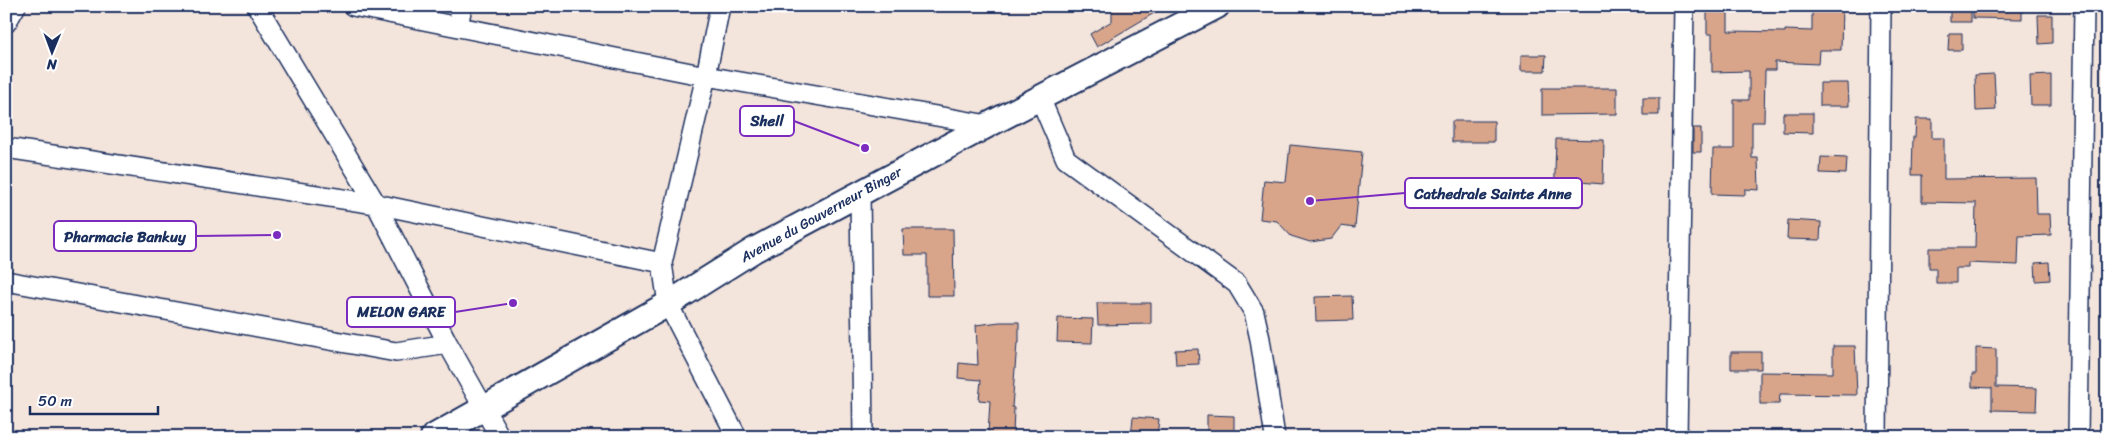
<svg xmlns="http://www.w3.org/2000/svg" width="2113" height="443" viewBox="0 0 2113 443" font-family="Sriracha,sans-serif">
	<rect width="100%" height="100%" fill="#f3e4dc"/>
	<filter id="ink" filterUnits="userSpaceOnUse"><feTurbulence type="fractalNoise" baseFrequency=".02" numOctaves="2"/><feDisplacementMap in="SourceGraphic" scale="10" xChannelSelector="R" yChannelSelector="G"/><feConvolveMatrix kernelMatrix="1 2 1 2 8 2 1 2 1" color-interpolation-filters="sRGB"/></filter>
	<g filter="url(#ink)">
		<path fill="#d8a58b" stroke="#1b2f5e" d="M1112 6H1166L1097 47 1090 34 1112 21Z
			M1707 6H1728V31L1785 32V30L1812 31V6H1842L1841 50H1819L1818 64 1775 62V70H1765L1764 122H1752V158H1758L1759 190 1745 189V195L1712 194 1713 149H1734V100H1749V71L1712 72V34H1707Z
			M1950 6H1971V22H1950Z
			M1973 6H2022V19L1973 18Z
			M2038 15H2052V43L2039 44Z
			M1949 33H1962V50H1948Z
			M1521 55H1546L1545 71H1521Z
			M1994 74 1996 110 1976 111 1975 75Z
			M2051 75V105H2031L2030 76Z
			M1820 83H1848L1849 106H1820Z
			M1542 88H1617V114L1542 115Z
			M1643 98H1659V115H1643Z
			M1783 113H1813V133L1783 132Z
			M1916 119H1932V138H1944V179L2036 178 2037 214H2050L2051 235 2019 236 2018 265 1968 263V268H1956V283H1936V268H1929V248H1975L1976 203 1922 202V175H1912L1913 137H1915Z
			M1452 121H1494V142H1452Z
			M1693 128H1701V152H1693Z
			M1556 139 1604 140 1603 184 1580 182V206H1554Z
			M1290 145 1362 152 1355 228 1341 226 1331 239 1310 242 1291 236 1277 221 1260 219 1264 180 1286 182Z
			M1821 157 1847 158 1846 174 1820 173Z
			M1788 220 1821 222 1820 240 1787 239Z
			M903 229H953L954 296H927V255H904Z
			M2049 262 2050 280 2036 281 2035 263Z
			M1352 296 1353 320 1316 321 1315 297Z
			M1097 303H1151V324L1098 325Z
			M1058 318 1093 319 1092 343 1057 342Z
			M1000 322H1019V343H1017L1012 407 1014 408 1013 435 988 434 990 401 979 400 981 380 958 378 959 363 978 365 976 325Z
			M1833 346H1855L1857 395 1780 394 1779 404H1760V372L1833 373Z
			M1976 348 1996 349V387L2037 388 2036 411 1992 410V388L1972 387V374H1976Z
			M1198 349 1199 364 1176 365 1175 350Z
			M1731 352H1761V369H1731Z
			M1207 415 1234 416V433H1207Z
			M1133 417 1159 419 1157 437H1131Z"/>
		<g fill="none" stroke-linecap="round" stroke-linejoin="round">
			<defs>
				<path id="minor" d="M257 6 376 204 448 344 500 437
					M353 6 706 76 988 125
					M720 6 706 76 662 263 668 304 737 437
					M6 23 16 6
					M458 27 462 6
					M1040 98 1066 159 1237 284 1254 312 1260 339 1275 437
					M6 148 376 204 662 263
					M860 192 863 437
					M6 281 396 352 448 344
					M1677 437 1684 6
					M1877 437 1881 6
					M2078 437 2084 6"/>
				<path id="major" d="M433 437 668 304 754 250 988 125 1217 6"/>
			</defs>
			<use href="#minor" stroke="#1b2f5e" stroke-width="22"/>
			<use href="#major" stroke="#1b2f5e" stroke-width="28"/>
			<use href="#minor" stroke="#fff" stroke-width="19"/>
			<use href="#major" stroke="#fff" stroke-width="24"/>
		</g>
	</g>
	<g text-anchor="middle" stroke-width="4" stroke-linejoin="round" paint-order="stroke">
		<g font-size="14" fill="#1b2f5e" stroke="#fff">
			<text transform="translate(821 214) rotate(-29)" y="5">Avenue du Gouverneur Binger</text>
		</g>
	</g>
	<path fill="none" stroke="#7b2cbf" stroke-width="2" d="M865 148L794 121M1310 201L1405 193M277 235L196 236M513 303L455 312"/>
	<g fill="#7b2cbf" stroke="#fff" stroke-width="2">
		<circle cx="865" cy="148" r="5"/>
		<circle cx="1310" cy="201" r="5"/>
		<circle cx="277" cy="235" r="5"/>
		<circle cx="513" cy="303" r="5"/>
	</g>
	<g fill="#fff" stroke="#7b2cbf" stroke-width="2">
		<rect x="740" y="106" width="54" height="30" rx="5"/>
		<rect x="1405" y="178" width="177" height="30" rx="5"/>
		<rect x="54" y="221" width="142" height="30" rx="5"/>
		<rect x="347" y="297" width="108" height="30" rx="5"/>
	</g>
	<g font-size="15" text-anchor="middle" font-weight="bold" fill="#1b2f5e">
		<text x="767" y="126">Shell</text>
		<text x="1493" y="199">Cathedrale Sainte Anne</text>
		<text x="125" y="242">Pharmacie Bankuy</text>
		<text x="401" y="317">MELON GARE</text>
	</g>
	<rect width="2113" height="443" fill="none" stroke="#fff" stroke-width="25"/>
	<rect x="12" y="12" width="2088" height="418" fill="none" stroke="#1b2f5e" stroke-width="2" filter="url(#ink)"/>
	<g transform="translate(52 52) rotate(181)" stroke="#ffffff" stroke-width="4" paint-order="stroke">
	<path d="M0-4L9 19L0 12L-9 19Z" fill="#1b2f5e"/>
	<text y="-8" font-size="14" font-weight="bold" text-anchor="middle" fill="#1b2f5e">N</text>
	</g>
	<path d="M30 406v8h128v-8" fill="none" stroke="#1b2f5e" stroke-width="2.5"/>
	<text x="38" y="406" font-size="15" fill="#1b2f5e" stroke="#ffffff" stroke-width="4" paint-order="stroke">50 m</text>
</svg>
